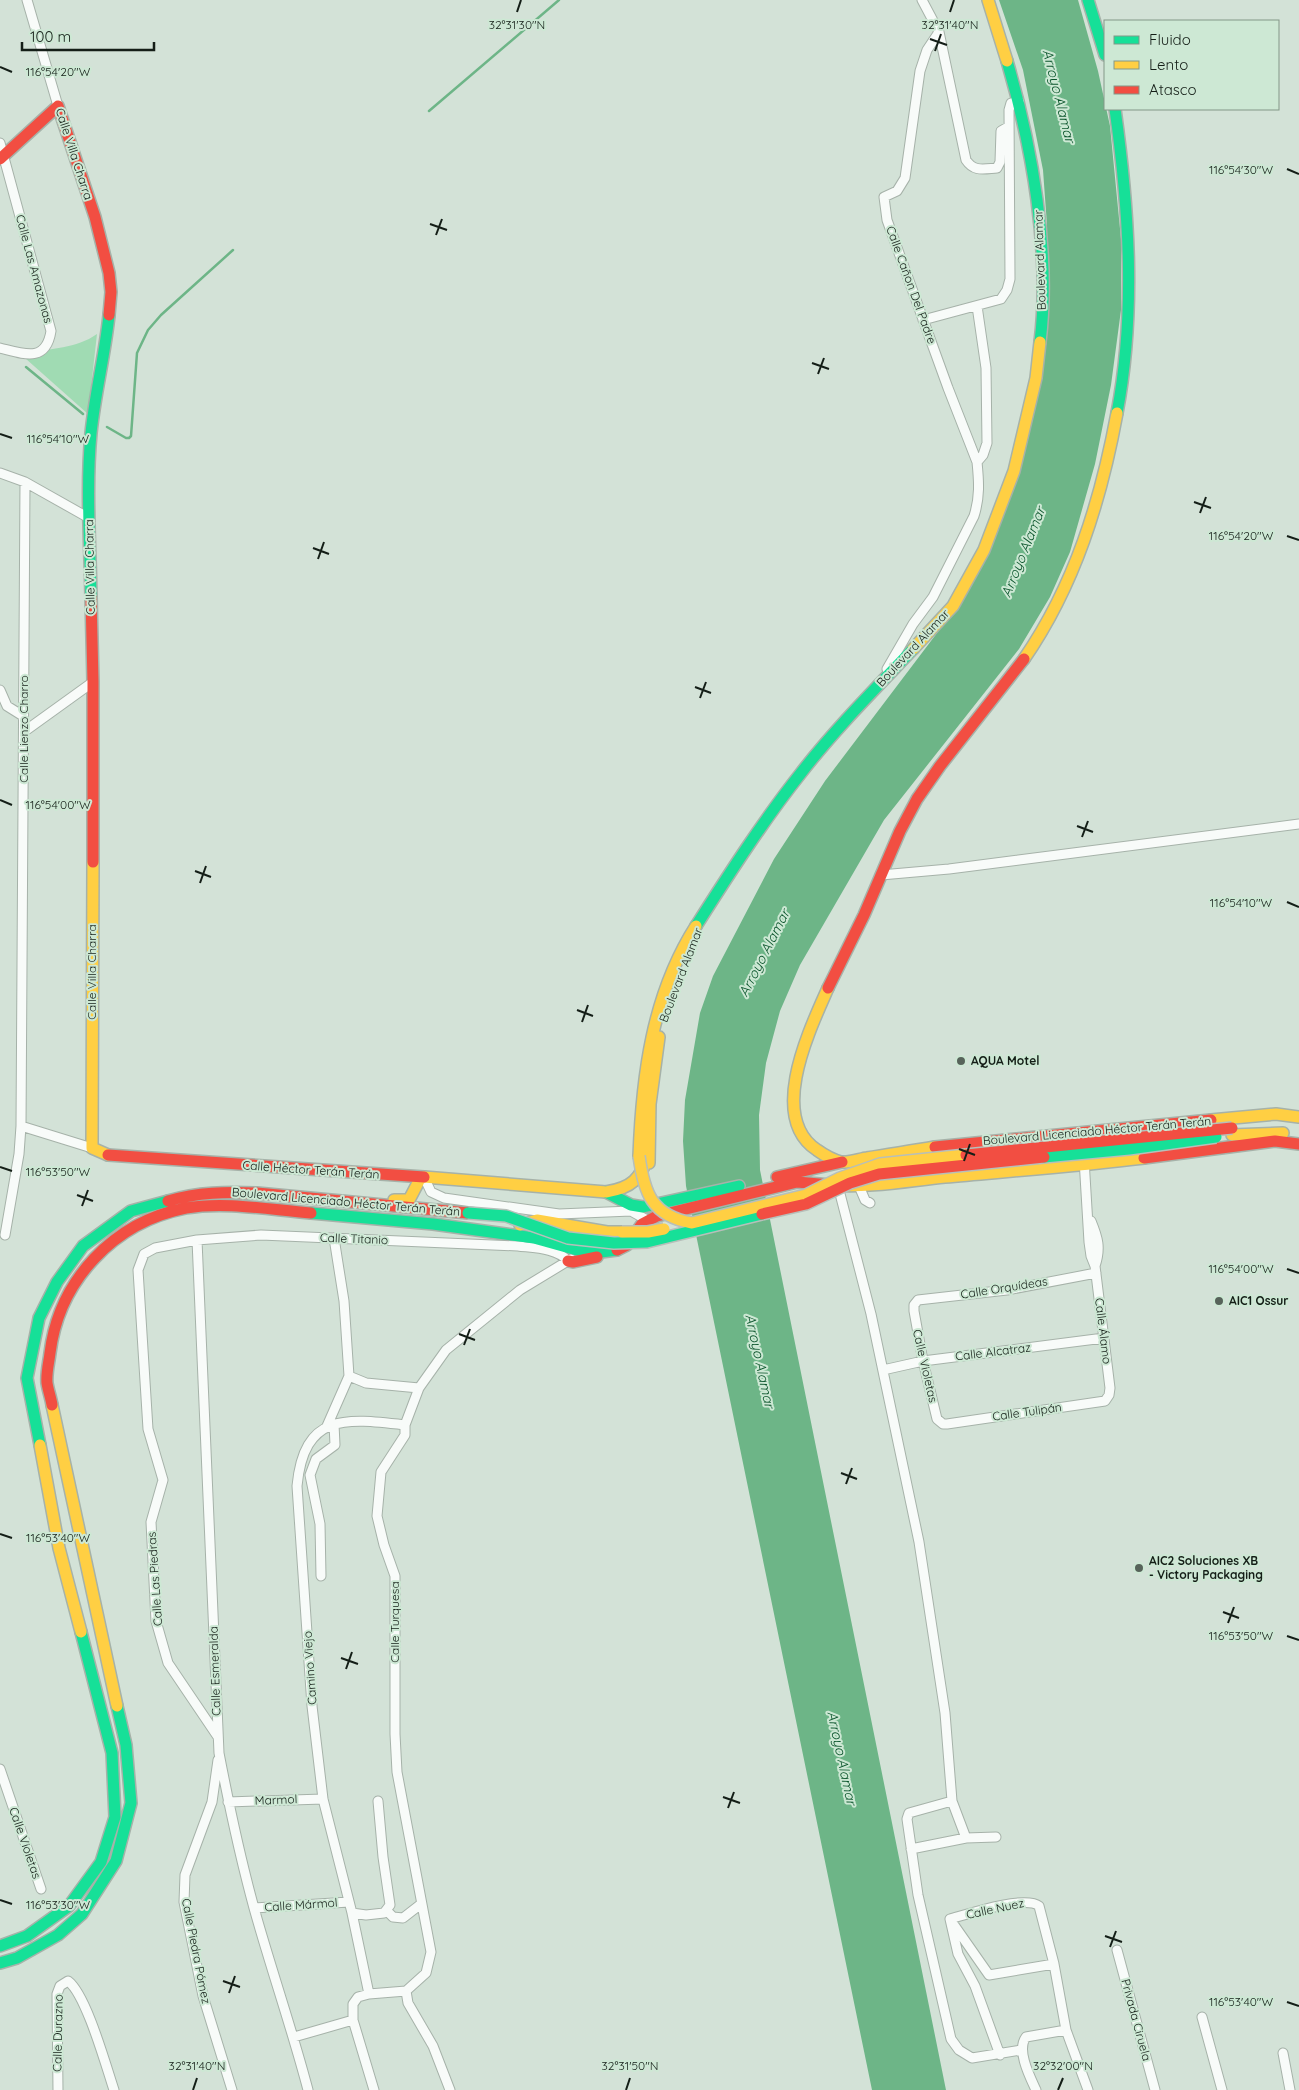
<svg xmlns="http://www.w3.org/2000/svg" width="1299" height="2090" viewBox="0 0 1299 2090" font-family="Quicksand,sans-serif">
	<rect width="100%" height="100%" fill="#d3e2d7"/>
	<path fill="#a0dbb3" d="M97 334 88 414 25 358 27 355C51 347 76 349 97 334Z"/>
	<path fill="#6db587" d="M999 0H1078L1098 71 1110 126 1121 239V310L1111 385 1095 464 1070 552 1050 597 1019 649 884 820 800 965 780 1011 766 1063 759 1115 760 1170 946 2090H872L686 1186 683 1141 685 1100 700 1013 713 976 774 859 825 781 962 600 1026 434 1047 225 1043 170 1023 70Z"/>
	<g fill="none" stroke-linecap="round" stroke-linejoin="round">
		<path stroke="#6db587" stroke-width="2.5" d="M429 111 559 0
			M26 367 83 414
			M107 427 126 438H129L131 436 137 353 148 330 161 315 233 250"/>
		<defs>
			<path id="street" d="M27 0 58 106
				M922 0 939 32 927 50 920 71 905 178 897 191 884 197 887 220 948 388 977 462
				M939 32 966 160C974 172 983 169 997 168L1000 162 1001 131 1008 127
				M0 143 51 331C46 363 24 354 0 348
				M923 320 1001 299 1007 290 1010 279 1009 110 1011 103 1019 101
				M0 473 25 482 89 518
				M887 669 913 624 933 597 974 516C980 497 979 482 977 462L983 455 987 443 986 368 977 306
				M0 690 7 706 23 716
				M25 731 93 682
				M881 875 949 869 1299 824
				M21 1126 92 1148
				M1084 1159 1089 1242 1091 1256 1095 1266 1110 1388 1109 1395 1105 1401 947 1424H943L937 1419 923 1361 914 1311V1305L918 1300 1007 1290 1096 1273
				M424 1177 431 1192 444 1198 559 1214 631 1211 647 1220
				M838 1186 871 1314 919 1542 945 1713 952 1801 966 1838
				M859 1186 865 1200 870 1203
				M1091 1221C1098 1238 1101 1248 1095 1266
				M5 1235 19 1154 21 1126 25 482
				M197 1240 219 1753C229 1805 240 1857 254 1908 271 1969 292 2029 308 2090
				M883 1370 923 1361 1104 1338
				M349 1376 366 1383 419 1388
				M327 1426 349 1376 344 1301 334 1238
				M321 1576 320 1524 310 1475 316 1459 335 1445 334 1424
				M218 1737 168 1663 156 1621 151 1522 163 1480 148 1429 138 1270 144 1254 155 1248 197 1240 261 1235 518 1246C534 1248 557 1248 568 1261
				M218 1760 212 1802 185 1875 184 1902 203 1996 232 2090
				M0 1769 41 1889
				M952 1801 909 1813 907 1819 918 1895 951 2039 959 2050 972 2058 1021 2050
				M228 1802 323 1799
				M911 1849 966 1838 996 1837
				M254 1908 349 1902
				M387 1911 393 1917 403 1918 421 1904
				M352 1913 366 1915 384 1913 390 1905 383 1857 378 1801
				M950 1919C968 1914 1025 1895 1039 1906L1054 1964 1066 2030 1088 2090
				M950 1919 958 1954 975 1986 1000 2055
				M954 1925 989 1975 1054 1964
				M1117 1950 1155 2090
				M406 1991 408 2003 433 2046 450 2090
				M369 1994 352 1913 323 1799 312 1706 297 1486C304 1413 345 1418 405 1425
				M1202 2017 1222 2090
				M353 2020 374 2090
				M294 2037 353 2020V2004L358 1997 369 1994 406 1991 426 1973 431 1952 397 1772 395 1734V1576L384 1545 377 1516 381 1472 405 1435V1425L419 1388 446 1350 520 1290 571 1259
				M1283 2053 1290 2090
				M58 2090 57 1994 60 1986 68 1981C86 1994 106 2066 114 2090
				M1036 2090C1030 2077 1016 2050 1026 2037L1066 2030"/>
			<path id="fast" d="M1088 0 1105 55
				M1007 61C1032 146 1051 253 1040 342
				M1115 109C1129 209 1136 313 1117 413
				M91 597C90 543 86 487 91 433 95 393 105 355 109 315
				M696 926C729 874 763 821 801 773 835 729 875 689 913 649
				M606 1192 631 1205 643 1207 739 1186
				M311 1213 433 1224 534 1238 577 1250 601 1252 617 1250
				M40 1445 27 1378 39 1318 57 1282 83 1246 131 1211 168 1201
				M0 1946 27 1936 69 1906 101 1862 115 1817 112 1753 81 1632
				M0 1963 17 1958 58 1935 82 1914 116 1861 131 1803 126 1745 117 1706"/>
			<path id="slow" d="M988 0 1007 61
				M913 649 953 606 984 550 1014 471 1036 378 1040 342
				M1024 659C1075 585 1101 500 1117 413
				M93 862 92 1148 108 1155
				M828 988C810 1029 767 1117 817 1150 824 1155 833 1160 841 1162 849 1163 860 1159 867 1158 890 1154 913 1151 935 1147
				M1211 1120 1276 1114 1299 1117
				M1232 1135 1283 1133
				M639 1156C642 1076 652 995 696 926
				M649 1163 650 1104 659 1037
				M830 1185C869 1188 906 1181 945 1177 1011 1171 1078 1166 1144 1158
				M394 1200H409L420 1179 424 1177 606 1192C632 1188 640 1179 649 1155
				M520 1225 537 1220 607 1232H622
				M52 1405 117 1706
				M40 1445 59 1548 81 1632"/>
			<path id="jam" d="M0 159 58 106 95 217 109 273 111 292 109 315
				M91 597 93 682V862
				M828 988 864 915 900 831 917 799 940 766 1024 659
				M935 1147 1211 1120
				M108 1155 424 1177
				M1144 1158 1275 1141 1299 1144
				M777 1177 842 1162
				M168 1201C199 1192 225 1192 257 1193L468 1213
				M617 1250 627 1245 642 1224 657 1216 797 1182 830 1185
				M568 1261 573 1262 597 1257
				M52 1405C51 1398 48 1390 47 1383 46 1373 49 1362 50 1353 59 1280 114 1222 186 1208 226 1201 271 1210 311 1213"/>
		</defs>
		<use href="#street" stroke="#a6b2a9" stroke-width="11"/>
		<use href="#fast" stroke="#a6b2a9" stroke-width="14"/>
		<use href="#slow" stroke="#a6b2a9" stroke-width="14"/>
		<use href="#jam" stroke="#a6b2a9" stroke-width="14"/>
		<use href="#street" stroke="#f8fbf9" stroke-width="9"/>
		<use href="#fast" stroke="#16e098" stroke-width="11"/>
		<use href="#slow" stroke="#ffcf43" stroke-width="11"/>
		<use href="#jam" stroke="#f24e42" stroke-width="11"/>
		<defs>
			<path id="fast-bridge" d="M1044 1157 1129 1149 1216 1137
				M468 1213 506 1216 568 1238 614 1243 647 1242 762 1214"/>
			<path id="slow-bridge" d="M639 1156C644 1193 652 1216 692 1223L806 1195 840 1178 880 1164 966 1155
				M622 1232H648L664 1229"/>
			<path id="jam-bridge" d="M966 1155 1232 1128
				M762 1214 806 1204 850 1183 879 1174 1044 1157"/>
		</defs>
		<use href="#fast-bridge" stroke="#b7bfba" stroke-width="14" stroke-linecap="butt"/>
		<use href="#slow-bridge" stroke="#b7bfba" stroke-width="14" stroke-linecap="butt"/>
		<use href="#jam-bridge" stroke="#b7bfba" stroke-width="14" stroke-linecap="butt"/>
		<use href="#fast-bridge" stroke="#16e098" stroke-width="11"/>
		<use href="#slow-bridge" stroke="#ffcf43" stroke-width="11"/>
		<use href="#jam-bridge" stroke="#f24e42" stroke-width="11"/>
	</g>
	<path fill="none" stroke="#141e17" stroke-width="2" d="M517 12 521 0M950 12 954 0M930 39 947 45M935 51 941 34M0 67 12 72M1287 169 1299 174M430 224 447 230M436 235 442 219M812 363 829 369M818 374 824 358M0 434 12 438M1194 502 1211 508M1200 513 1206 497M1287 536 1299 540M313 548 329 554M318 559 324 542M695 687 711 693M700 698 706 682M0 800 12 805M1077 826 1093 832M1082 837 1088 821M195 871 211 877M200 883 206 866M1287 902 1299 907M577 1010 593 1016M582 1022 588 1005M959 1149 975 1155M964 1161 970 1144M0 1167 12 1171M77 1195 93 1201M82 1206 88 1190M1287 1269 1299 1273M459 1334 475 1340M464 1345 470 1329M841 1473 857 1479M846 1484 852 1468M0 1534 12 1538M1223 1612 1239 1618M1228 1623 1234 1607M1287 1636 1299 1640M341 1658 358 1664M346 1669 352 1652M723 1797 740 1803M728 1808 734 1792M0 1900 12 1904M1105 1936 1122 1942M1110 1947 1116 1931M223 1981 240 1987M229 1993 235 1976M1287 2002 1299 2006M193 2090 197 2078M626 2090 630 2078M1058 2090 1063 2078"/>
	<g fill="#57635a" stroke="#cde8d4" stroke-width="2">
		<circle cx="961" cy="1061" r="5"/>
		<circle cx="1219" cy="1301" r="5"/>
		<circle cx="1139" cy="1568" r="5"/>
	</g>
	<g text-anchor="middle" stroke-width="4" stroke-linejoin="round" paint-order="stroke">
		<g font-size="12" fill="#141e17" stroke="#cde8d4">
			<text transform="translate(74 154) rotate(72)" y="4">Calle Villa Charra</text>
			<text transform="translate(1040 260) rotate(-92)" y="4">Boulevard Alamar</text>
			<text transform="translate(34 269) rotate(75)" y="4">Calle Las Amazonas</text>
			<text transform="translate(911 285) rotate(70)" y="4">Calle Cañon Del Padre</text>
			<text transform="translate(90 567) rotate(-91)" y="4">Calle Villa Charra</text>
			<text transform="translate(913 648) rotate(-47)" y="4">Boulevard Alamar</text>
			<text transform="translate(24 729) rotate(-90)" y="4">Calle Lienzo Charro</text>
			<text transform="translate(92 972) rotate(-90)" y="4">Calle Villa Charra</text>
			<text transform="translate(681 975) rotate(-69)" y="4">Boulevard Alamar</text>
			<text transform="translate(1097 1131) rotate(-5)" y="4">Boulevard Licenciado Héctor Terán Terán</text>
			<text transform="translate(311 1170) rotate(4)" y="4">Calle Héctor Terán Terán</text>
			<text transform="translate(346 1202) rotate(5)" y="4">Boulevard Licenciado Héctor Terán Terán</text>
			<text transform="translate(354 1239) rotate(2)" y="4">Calle Titanio</text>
			<text transform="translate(1004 1288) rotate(-9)" y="4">Calle Orquídeas</text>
			<text transform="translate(1103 1331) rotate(83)" y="4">Calle Álamo</text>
			<text transform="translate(993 1352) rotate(-7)" y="4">Calle Alcatraz</text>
			<text transform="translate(925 1366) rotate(77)" y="4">Calle Violetas</text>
			<text transform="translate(1027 1412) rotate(-8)" y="4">Calle Tulipán</text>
			<text transform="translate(155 1579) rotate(-94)" y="4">Calle Las Piedras</text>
			<text transform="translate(395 1622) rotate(-90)" y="4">Calle Turquesa</text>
			<text transform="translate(310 1668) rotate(-94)" y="4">Camino Viejo</text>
			<text transform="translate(215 1671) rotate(-92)" y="4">Calle Esmeralda</text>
			<text transform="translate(276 1800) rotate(-2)" y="4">Marmol</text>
			<text transform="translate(25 1843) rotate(71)" y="4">Calle Violetas</text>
			<text transform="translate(301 1905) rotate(-4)" y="4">Calle Mármol</text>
			<text transform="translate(995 1909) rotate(-12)" y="4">Calle Nuez</text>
			<text transform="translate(196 1951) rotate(79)" y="4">Calle Piedra Pómez</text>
			<text transform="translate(1136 2020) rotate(75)" y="4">Privada Ciruela</text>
			<text transform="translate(58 2033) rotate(-89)" y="4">Calle Durazno</text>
		</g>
		<g font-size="12" font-weight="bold" fill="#141e17" stroke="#cde8d4" text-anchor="start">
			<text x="971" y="1065">AQUA Motel</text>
			<text x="1229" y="1305">AIC1 Ossur</text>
			<text x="1149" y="1565">AIC2 Soluciones XB<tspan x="1149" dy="14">- Victory Packaging</tspan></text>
		</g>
		<g font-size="14" font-style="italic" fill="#0a542b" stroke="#cde8d4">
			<text transform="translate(1059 96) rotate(76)" y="5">Arroyo Alamar</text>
			<text transform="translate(1023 552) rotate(-68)" y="5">Arroyo Alamar</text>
			<text transform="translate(764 953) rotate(-63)" y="5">Arroyo Alamar</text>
			<text transform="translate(760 1361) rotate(78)" y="5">Arroyo Alamar</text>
			<text transform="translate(842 1758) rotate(78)" y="5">Arroyo Alamar</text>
		</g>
	</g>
	<g font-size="12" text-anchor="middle" fill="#141e17" stroke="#cde8d4" stroke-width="4" stroke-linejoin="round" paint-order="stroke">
		<text x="950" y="29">32°31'40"N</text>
		<text x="517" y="29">32°31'30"N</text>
		<text x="58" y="76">116°54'20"W</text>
		<text x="1241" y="174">116°54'30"W</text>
		<text x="58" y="443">116°54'10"W</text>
		<text x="1241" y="540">116°54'20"W</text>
		<text x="58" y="809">116°54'00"W</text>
		<text x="1241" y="907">116°54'10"W</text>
		<text x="58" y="1176">116°53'50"W</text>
		<text x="1241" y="1273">116°54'00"W</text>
		<text x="58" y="1542">116°53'40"W</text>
		<text x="1241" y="1640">116°53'50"W</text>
		<text x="58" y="1909">116°53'30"W</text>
		<text x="1241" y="2006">116°53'40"W</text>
		<text x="197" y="2070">32°31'40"N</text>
		<text x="630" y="2070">32°31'50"N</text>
		<text x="1063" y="2070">32°32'00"N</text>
	</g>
	<rect x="1104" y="20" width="175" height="90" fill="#cde8d4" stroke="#839788"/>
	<rect x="1114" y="36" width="25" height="8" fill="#16e098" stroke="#839788"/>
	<text x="1149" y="45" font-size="15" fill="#141e17">Fluido</text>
	<rect x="1114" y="61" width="25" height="8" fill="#ffcf43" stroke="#839788"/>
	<text x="1149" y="70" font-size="15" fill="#141e17">Lento</text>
	<rect x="1114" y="86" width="25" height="8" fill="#f24e42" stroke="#839788"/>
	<text x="1149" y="95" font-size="15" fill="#141e17">Atasco</text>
	<path d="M22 42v8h132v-8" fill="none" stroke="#141e17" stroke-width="2.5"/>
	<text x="30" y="42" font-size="15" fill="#141e17" stroke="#cde8d4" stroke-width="4" paint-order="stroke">100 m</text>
</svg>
